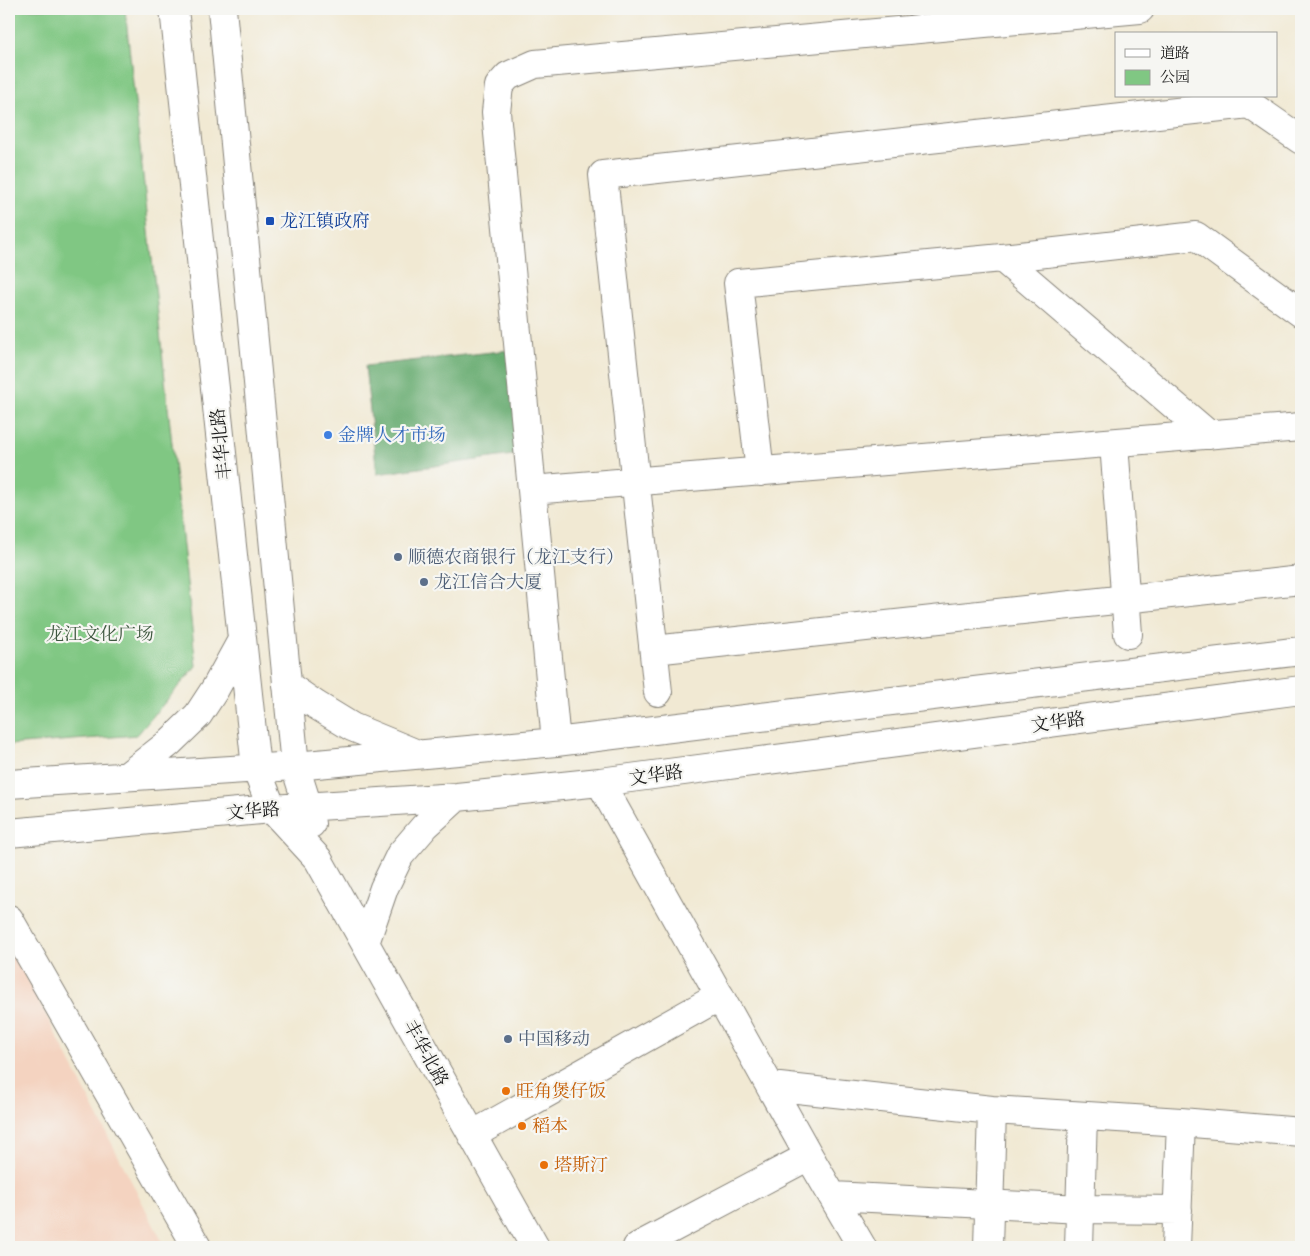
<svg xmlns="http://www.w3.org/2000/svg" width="1310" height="1256" viewBox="0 0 1310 1256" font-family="'IM FELL DW Pica','Noto Serif SC',serif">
	<rect width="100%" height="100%" fill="#f6f6f2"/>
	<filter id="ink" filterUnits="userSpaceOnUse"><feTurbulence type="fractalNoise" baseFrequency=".02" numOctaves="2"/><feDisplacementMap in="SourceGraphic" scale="10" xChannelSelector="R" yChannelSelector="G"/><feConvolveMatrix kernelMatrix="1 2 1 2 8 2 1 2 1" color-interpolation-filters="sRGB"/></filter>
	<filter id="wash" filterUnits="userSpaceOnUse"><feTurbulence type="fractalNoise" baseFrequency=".0096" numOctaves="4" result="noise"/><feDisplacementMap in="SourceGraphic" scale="20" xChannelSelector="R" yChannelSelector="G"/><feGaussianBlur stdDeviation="1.12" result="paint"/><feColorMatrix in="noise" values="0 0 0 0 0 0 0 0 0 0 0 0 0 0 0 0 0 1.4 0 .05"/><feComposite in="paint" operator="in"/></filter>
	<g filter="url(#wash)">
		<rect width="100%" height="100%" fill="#f1e9d3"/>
		<path fill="#f4d3c0" d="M9 946 12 949 165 1247H9Z"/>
		<path fill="#80c783" stroke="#4e7250" d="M9 9H125L196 666 137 735 9 745Z"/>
		<path fill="#68ac71" stroke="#426446" d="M510 350 520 454 377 474 365 366Z"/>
	</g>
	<g filter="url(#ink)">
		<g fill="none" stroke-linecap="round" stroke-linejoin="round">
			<defs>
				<path id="minor" d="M174 9 256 768 272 809 318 859 535 1247
					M222 9 295 766 308 807 311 824
					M1248 96 1249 104 1301 140
					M1002 258 1196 236 1301 313
					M1114 443 1128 634
					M760 472 738 283 1002 258 1209 435
					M532 490 1301 427
					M654 650 1301 580
					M287 685 316 705 352 727 415 753
					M658 692 603 175 1249 104
					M556 742 496 112 499 86 508 76 535 64 1140 9
					M127 776 169 743 198 715 215 689 242 640
					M600 782 809 1156 862 1247
					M9 784 295 766 556 742 1301 651
					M9 833 272 809 457 797 600 782 1301 690
					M9 919 197 1247
					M365 943 384 888 400 855 425 826 457 797
					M770 1086 992 1110 1181 1122 1301 1132
					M472 1135 720 996
					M833 1196 1081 1209 1178 1210
					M637 1247 809 1156
					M988 1247 992 1110
					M1079 1247 1083 1116
					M1176 1247 1181 1122"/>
			</defs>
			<use href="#minor" stroke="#868278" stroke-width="30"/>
			<use href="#minor" stroke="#fff" stroke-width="28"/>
		</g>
	</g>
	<rect fill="#1a4fb4" stroke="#f6f6f2" stroke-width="2" x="265" y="216" width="10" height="10" rx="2.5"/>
	<circle fill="#3f7fe0" stroke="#f6f6f2" stroke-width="2" cx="328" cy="435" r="5"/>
	<g fill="#5c6f8a" stroke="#f6f6f2" stroke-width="2">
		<circle cx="398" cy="557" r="5"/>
		<circle cx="424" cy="582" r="5"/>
		<circle cx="508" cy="1039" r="5"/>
	</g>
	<g fill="#e8710a" stroke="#f6f6f2" stroke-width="2">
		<circle cx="506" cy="1091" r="5"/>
		<circle cx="522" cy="1126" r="5"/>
		<circle cx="544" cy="1165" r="5"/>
	</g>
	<g text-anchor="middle" stroke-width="4.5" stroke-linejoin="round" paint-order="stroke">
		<g font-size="18" fill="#164399" stroke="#f6f6f2" text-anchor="start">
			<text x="280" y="227">龙江镇政府</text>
		</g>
		<g font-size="18" fill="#366cbe" stroke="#f6f6f2" text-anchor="start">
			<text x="338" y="441">金牌人才市场</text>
		</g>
		<g font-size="18" fill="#1c1c1c" stroke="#f6f6f2">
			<text transform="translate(221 444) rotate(-96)" y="6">丰华北路</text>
			<text transform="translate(1058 722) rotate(-8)" y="6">文华路</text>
			<text transform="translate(656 775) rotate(-8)" y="6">文华路</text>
			<text transform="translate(253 811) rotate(-5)" y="6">文华路</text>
			<text transform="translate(426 1053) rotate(61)" y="6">丰华北路</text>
		</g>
		<g font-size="18" fill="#4e5e75" stroke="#f6f6f2" text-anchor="start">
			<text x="408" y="563">顺德农商银行（龙江支行）</text>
			<text x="434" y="588">龙江信合大厦</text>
			<text x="518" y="1045">中国移动</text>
		</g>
		<g font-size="18" fill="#3f5840" stroke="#f6f6f2">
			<text x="100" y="640">龙江文化广场</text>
		</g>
		<g font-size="18" fill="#c56008" stroke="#f6f6f2" text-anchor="start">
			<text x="516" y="1097">旺角煲仔饭</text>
			<text x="532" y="1132">稻本</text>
			<text x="554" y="1171">塔斯汀</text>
		</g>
	</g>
	<rect width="1310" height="1256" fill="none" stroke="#f6f6f2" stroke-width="30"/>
	<rect x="1115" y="32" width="162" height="65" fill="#f6f6f2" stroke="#9f9f9c"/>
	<rect x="1125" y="49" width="25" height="8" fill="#ffffff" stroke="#9f9f9c"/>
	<text x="1160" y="58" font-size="15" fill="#1c1c1c">道路</text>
	<rect x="1125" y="70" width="25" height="15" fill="#80c783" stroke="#9f9f9c"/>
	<text x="1160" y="82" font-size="15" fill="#1c1c1c">公园</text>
</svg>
